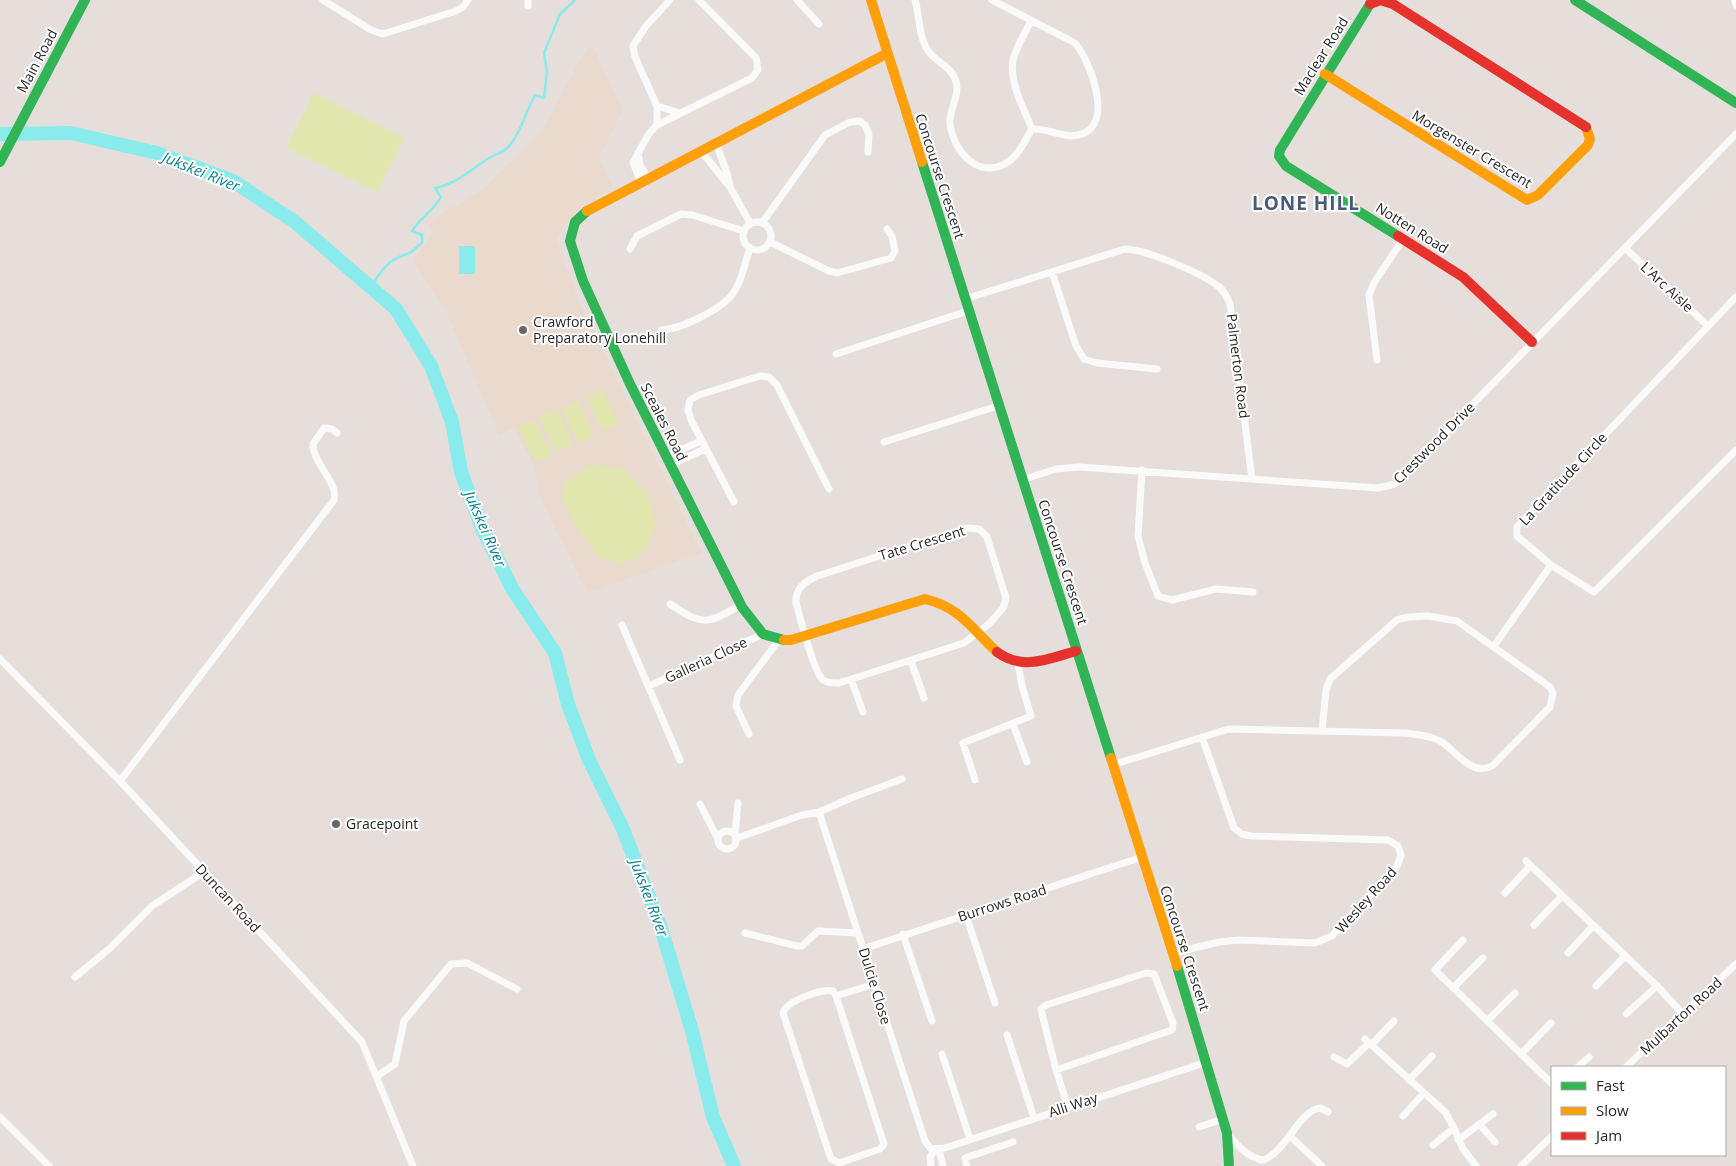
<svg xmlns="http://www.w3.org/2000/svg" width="1736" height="1166" viewBox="0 0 1736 1166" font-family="'Open Sans',sans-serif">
	<rect width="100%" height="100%" fill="#e6dedb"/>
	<path fill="#eadace" d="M592 44 623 110 599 158 613 188 578 207 556 240 581 306 702 553 587 593 540 498 534 465 514 428 499 435 447 314 412 261 434 232 427 222 481 191 543 130 576 67Z"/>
	<path fill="#e0e6ae" d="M314 93 405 138 377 192 286 148Z
		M602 389 619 423 603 431 587 398Z
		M578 401 594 436 579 444 562 409Z
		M557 409 573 444 557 452 539 417Z
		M534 419 552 455 535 462 518 427Z
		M589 465 621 468 647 493 655 523 648 545 637 558 618 564 597 555 575 525 562 499 565 483Z"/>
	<path fill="#8aebec" d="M459 246H475V274H459Z"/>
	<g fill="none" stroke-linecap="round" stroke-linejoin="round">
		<path stroke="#8aebec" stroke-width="2.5" d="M371 286C378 277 384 265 395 259 410 251 408 257 422 242V235L412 231C421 217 433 211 441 197L435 188C456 184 472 169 489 158 494 155 501 153 506 149 519 138 526 111 535 95L544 98 547 72 544 53 560 14 575 0"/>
		<path stroke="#8aebec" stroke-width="14" d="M0 134 71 133 157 153 233 181 295 222 396 309 431 366 452 422 461 472 482 528 513 590 555 653 568 704 589 760 623 829 661 928 692 1031 713 1117 734 1166"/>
		<path stroke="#fbfafa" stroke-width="7" d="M323 0 371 30 383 34 456 11 463 7 468 0
			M797 0 819 24
			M915 0C920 16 918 37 929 52 938 64 952 66 956 82 960 96 949 109 950 123 953 151 978 181 1008 162 1019 155 1025 140 1032 129 1049 128 1066 140 1082 134 1114 123 1090 60 1075 43L992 0
			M1735 0 1736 5
			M528 6V0
			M1031 21C1025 33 1016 47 1013 60 1009 82 1024 109 1032 129
			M657 106 680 113
			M657 125V106L635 57 633 46 646 26 670 0
			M716 143 727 173 730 186
			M701 151 730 187 750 223
			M638 153 640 165 648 178
			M641 182 633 163 648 135 657 125 752 78 758 70 756 58 699 0
			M743 236a14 14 0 1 1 28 0a14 14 0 1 1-28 0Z
			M762 223 825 135 850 122 860 121 865 125 869 134 868 152
			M770 242 829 271 837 273 891 258 895 251 892 236 887 229
			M1625 248 1708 326
			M630 249 637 236 681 214 692 215 744 231
			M1052 272 1076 346 1084 359 1097 363 1157 369
			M1736 297 1517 527V536L1551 565 1594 592 1736 450
			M965 299 1125 249C1145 249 1204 274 1219 287 1225 292 1227 297 1230 304L1252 479
			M662 330C676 329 687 324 699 318 740 297 737 289 750 248
			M836 354 968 311
			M1377 360 1369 295 1374 283 1403 239
			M884 442 998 406
			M666 456 701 441
			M670 465 705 449
			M1142 470 1138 536 1145 563 1158 596 1172 600 1216 589 1253 592
			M1022 480 1056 469 1079 467 1378 488 1395 484 1736 134
			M734 502 691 420 688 410 690 400 699 395 760 376 769 377 777 385 829 489
			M967 528 979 529 987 537 1006 598 1003 608 990 623 964 643 839 683C834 683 828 683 823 680 814 673 800 617 796 603 795 588 805 582 817 576Z
			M670 604C704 627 708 624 742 604
			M622 625 680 760
			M1494 646 1551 565
			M0 659 120 781 362 1042 413 1166
			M911 661 924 698
			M851 679 863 712
			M649 686 763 634
			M1013 724 1027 762
			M749 734 736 706 738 695 778 641
			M1112 765 1229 729 1406 733C1417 735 1429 735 1440 741 1457 751 1471 777 1492 766L1550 707 1553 693 1550 687 1457 621 1428 616 1408 617 1397 620 1330 679 1326 690 1322 731
			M975 780 963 743 1031 716 1022 686 1018 663
			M120 781 334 500C339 483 313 464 313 444L324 428 332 429 337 433
			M700 804 718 839
			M819 812 925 1141 931 1149 945 1148 1207 1062
			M718 840a9 9 0 1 1 18 0a9 9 0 1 1-18 0Z
			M735 834 738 803
			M737 838 802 815 819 812 851 798 902 779
			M1526 861 1657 986 1683 1014
			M1505 893 1530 866
			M966 915 995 1003
			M1534 925 1562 896
			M745 933 797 946H802L818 931 858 933
			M903 934 932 1021
			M1463 940 1435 970 1552 1084
			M863 949 1142 857
			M1173 953 1219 942 1240 940 1315 943 1332 936 1397 866 1401 855 1398 846 1388 840 1251 836 1242 834 1234 828 1202 737
			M1568 953 1593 926
			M75 977 109 949 152 906 204 872
			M1596 986 1625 956
			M1453 988 1483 958
			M836 996 884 1144 880 1149 839 1163 831 1159 827 1147 783 1013C786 1001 822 988 833 991L836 996 874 984
			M1626 1014 1657 986
			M1487 1021 1515 993
			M1007 1035 1034 1118
			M1365 1039 1445 1112 1454 1128 1463 1149 1476 1166
			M1371 1045 1394 1021
			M942 1054 970 1139
			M1521 1054 1551 1023
			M1334 1057 1347 1064 1369 1043
			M1578 1067 1589 1057
			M1626 1067 1736 964
			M1056 1070 1172 1030 1173 1023 1154 974 1146 973 1046 1005 1041 1009 1056 1070 1068 1107
			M377 1076 395 1064 404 1021 451 964 467 963 517 989
			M1409 1080 1432 1056
			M1403 1116 1423 1094
			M0 1117 49 1166
			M1479 1124 1495 1142
			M1199 1127 1223 1119
			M1227 1133C1236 1144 1249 1159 1264 1160 1286 1151 1300 1110 1320 1108L1328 1112
			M1291 1137 1322 1166
			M1458 1140 1493 1114
			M1433 1145 1454 1128
			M939 1150 943 1166
			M931 1166 930 1157 935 1150
			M967 1166 965 1158 1013 1142
			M1521 1166 1552 1136"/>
		<path stroke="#30b455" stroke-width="10" d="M1575 0 1736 103
			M1370 4 1280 150 1279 156 1286 166 1398 236
			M0 162 85 0
			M922 162 1111 758
			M587 211 575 222 570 241 583 281 630 384 742 607 763 634 784 640
			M1177 966 1227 1133 1229 1166"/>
		<path stroke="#ff9f0a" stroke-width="10" d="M871 0 922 162
			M1325 74 1527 200 1538 195 1588 145 1590 139 1586 127
			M587 211 886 54
			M784 640H791L925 599C960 607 972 629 997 652
			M1111 758 1177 966"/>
		<path stroke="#e5322d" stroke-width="10" d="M1370 4 1380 0 1393 4 1586 127
			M1398 236 1463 277 1532 342
			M997 652C1023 671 1048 659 1076 651"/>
	</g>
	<g fill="#6a6766" stroke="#fff" stroke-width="2">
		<circle cx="523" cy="330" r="5"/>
		<circle cx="336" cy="824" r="5"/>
	</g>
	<g text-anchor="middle" stroke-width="4" stroke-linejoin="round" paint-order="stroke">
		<g font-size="14" fill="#272727" stroke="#fff">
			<text transform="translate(1321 56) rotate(-58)" y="5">Maclear Road</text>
			<text transform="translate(37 61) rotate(-62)" y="5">Main Road</text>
			<text transform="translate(1472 149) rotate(31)" y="5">Morgenster Crescent</text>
			<text transform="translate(940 176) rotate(72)" y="5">Concourse Crescent</text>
			<text transform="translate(1412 228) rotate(32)" y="5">Notten Road</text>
			<text transform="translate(1667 287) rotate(43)" y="5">L'Arc Aisle</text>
			<text transform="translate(1238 366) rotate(83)" y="5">Palmerton Road</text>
			<text transform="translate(664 422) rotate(63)" y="5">Sceales Road</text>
			<text transform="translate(1434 443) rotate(-45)" y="5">Crestwood Drive</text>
			<text transform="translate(1563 479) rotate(-47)" y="5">La Gratitude Circle</text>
			<text transform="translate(922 543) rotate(-17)" y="5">Tate Crescent</text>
			<text transform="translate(1063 562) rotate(72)" y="5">Concourse Crescent</text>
			<text transform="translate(706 660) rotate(-25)" y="5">Galleria Close</text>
			<text transform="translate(228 898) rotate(47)" y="5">Duncan Road</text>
			<text transform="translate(1366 900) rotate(-48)" y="5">Wesley Road</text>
			<text transform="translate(1002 903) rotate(-18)" y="5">Burrows Road</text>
			<text transform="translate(1185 948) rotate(72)" y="5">Concourse Crescent</text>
			<text transform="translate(875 986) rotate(73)" y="5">Dulcie Close</text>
			<text transform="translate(1681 1016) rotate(-43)" y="5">Mulbarton Road</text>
			<text transform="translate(1073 1105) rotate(-18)" y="5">Alli Way</text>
		</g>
		<g font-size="14" fill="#272727" stroke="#fff" text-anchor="start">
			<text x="533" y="327">Crawford<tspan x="533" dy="16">Preparatory Lonehill</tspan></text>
			<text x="346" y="829">Gracepoint</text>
		</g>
		<g font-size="15" font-style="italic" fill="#087f8c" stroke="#fff">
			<text transform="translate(201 172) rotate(22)" y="5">Jukskei River</text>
			<text transform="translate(485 529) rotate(66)" y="5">Jukskei River</text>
			<text transform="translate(649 898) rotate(69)" y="5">Jukskei River</text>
		</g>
		<g font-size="19" font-weight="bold" letter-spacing="1" fill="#465b78" stroke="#fff">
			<text x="1306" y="210">LONE HILL</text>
		</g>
	</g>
	<rect x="1551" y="1066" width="175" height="90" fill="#ffffff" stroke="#a9a9a9"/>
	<rect x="1561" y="1082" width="25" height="8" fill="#30b455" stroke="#a9a9a9"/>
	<text x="1596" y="1091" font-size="15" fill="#272727">Fast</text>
	<rect x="1561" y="1107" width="25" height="8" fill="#ff9f0a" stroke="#a9a9a9"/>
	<text x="1596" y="1116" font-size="15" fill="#272727">Slow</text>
	<rect x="1561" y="1132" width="25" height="8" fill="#e5322d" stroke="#a9a9a9"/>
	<text x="1596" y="1141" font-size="15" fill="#272727">Jam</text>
</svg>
